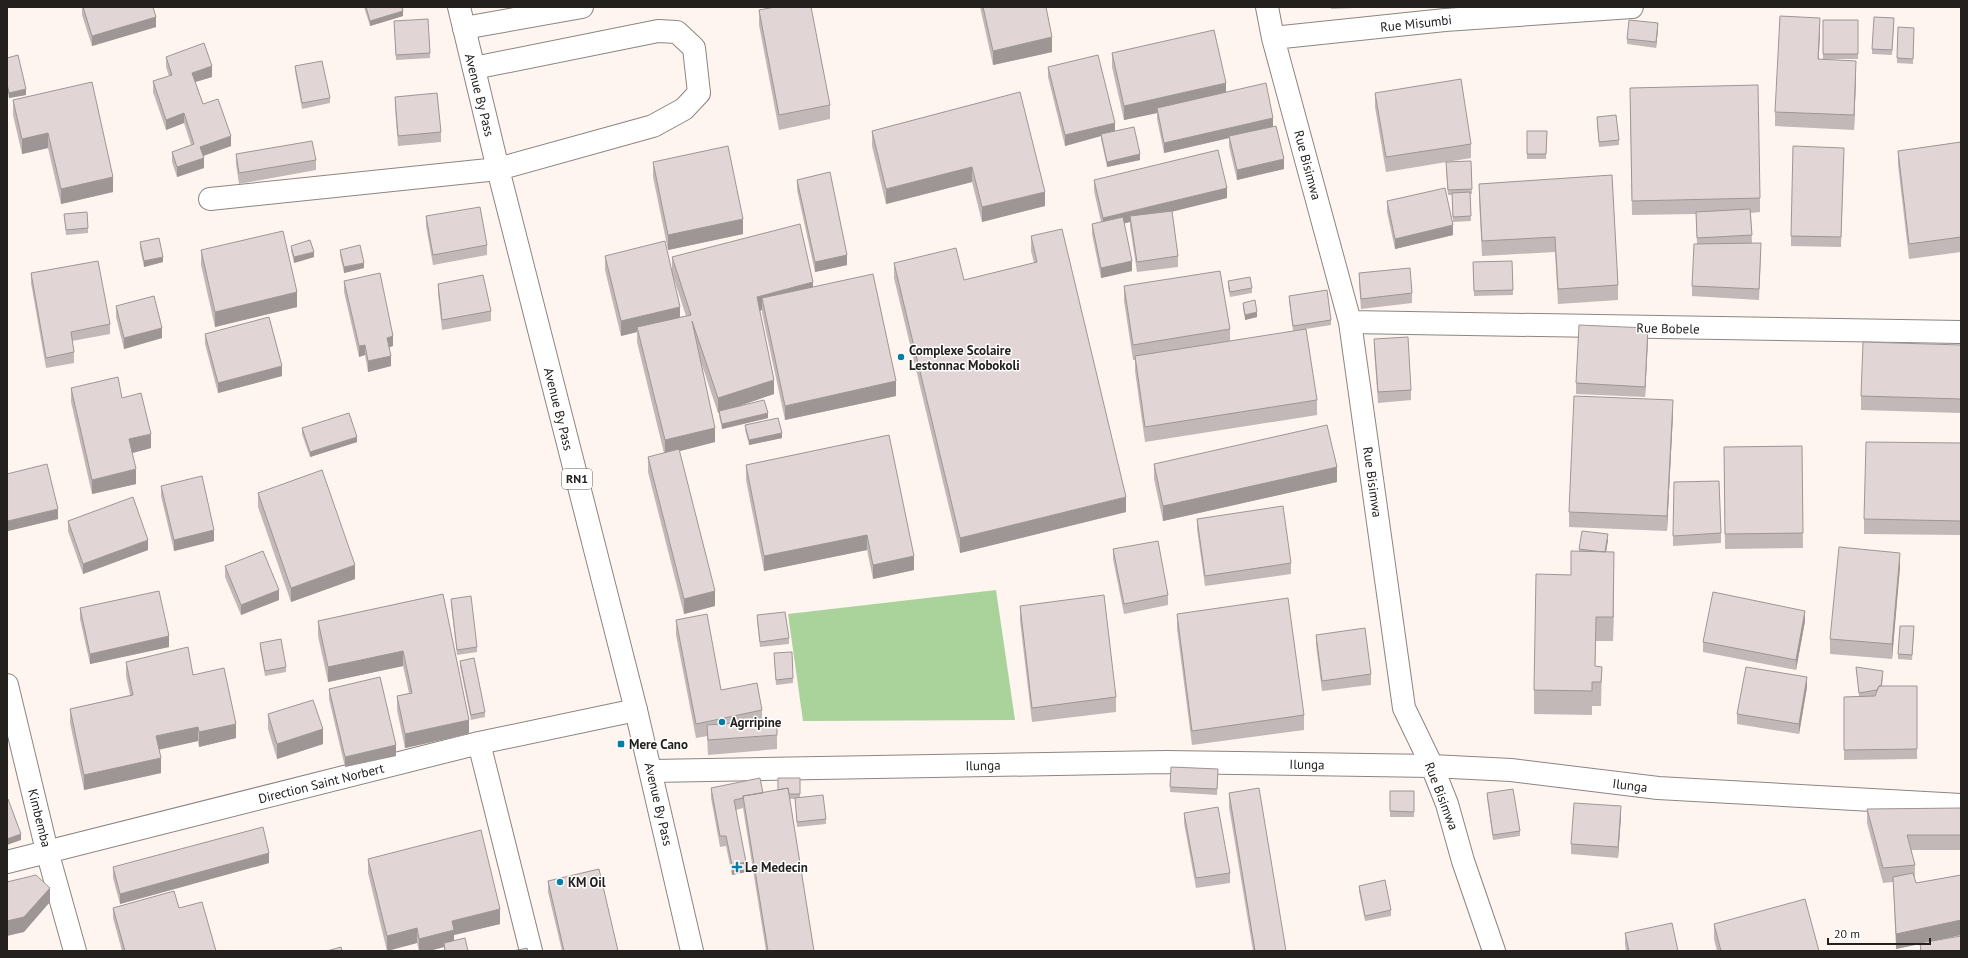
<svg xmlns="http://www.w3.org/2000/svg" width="1968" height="958" viewBox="0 0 1968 958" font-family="'PT Sans',sans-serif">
	<rect width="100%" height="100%" fill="#fef5f0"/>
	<path fill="#aad29b" d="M996 590 1015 720 803 721 788 614Z"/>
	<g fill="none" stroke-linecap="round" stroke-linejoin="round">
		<defs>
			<path id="minor" d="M1267 7 1273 38 1350 322 1404 708 1432 766 1447 804 1463 861 1494 951
				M464 28 582 7
				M1273 38 1445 20 1632 7
				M210 199 498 169 653 126 684 109 699 93 694 48 677 32 658 31 474 68
				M1350 322 1961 332
				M7 685 47 851 75 951
				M479 743 531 951
				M652 771 1166 762 1432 766 1511 770 1658 788 1961 805
				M7 862 479 743 636 710"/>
			<path id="highway" d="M459 7 498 169 636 710 692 951"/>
		</defs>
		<use href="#minor" stroke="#8c8580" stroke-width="24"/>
		<use href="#highway" stroke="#8c8580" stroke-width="24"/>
		<use href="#minor" stroke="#fff" stroke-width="22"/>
		<use href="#highway" stroke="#fff" stroke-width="22"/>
	</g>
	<path fill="#c2b8b7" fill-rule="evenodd" d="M82 7H153L156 27 92 46 82 15Z
		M364 7H402L403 16 370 26Z
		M980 7H1046L1052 52 993 65Z
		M1331 7H1377L1331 9Z
		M759 10 830 105V119L779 130 759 25Z
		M1823 20H1858V59H1823Z
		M394 21 430 53V58L396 60Z
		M1894 24 1892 55 1872 54V49Z
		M1914 28 1913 64 1897 63V58Z
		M1658 29 1656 48 1627 44V39Z
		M1820 32 1818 59 1856 76 1854 130 1775 126V112Z
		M1112 53 1226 92 1273 126 1284 169 1237 180 1229 146V138L1164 153 1157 119V113L1124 120 1112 67Z
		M166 57 212 77 195 82 203 104 231 146 203 156 204 168 177 177 172 162V152L191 145 184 123 166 130 153 92V81L169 76 166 67Z
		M7 58 26 95 9 98 7 89Z
		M295 66 330 98V103L302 109 295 71Z
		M1048 67 1115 131 1140 160 1107 167 1101 139V136L1065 146 1048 77Z
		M1020 92 1045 206 982 222 972 182 886 204 872 146V131Z
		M1375 93 1471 144V158L1386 172 1375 107Z
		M395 97 441 132V142L398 146 395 107Z
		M13 100 113 192 61 204 48 148 22 154 13 115Z
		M1630 103 1760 198V212L1751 213 1752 243 1761 254 1759 300 1692 296V286L1697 244 1696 214 1632 215Z
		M1597 117 1619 140V145L1599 147 1597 122Z
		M1527 131H1547L1546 159H1527Z
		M1961 142V252L1909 259 1898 165V151Z
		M236 154 316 160V170L239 184 236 164Z
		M1844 158 1841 247 1791 246V236Z
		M1471 161 1472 194H1470L1471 221 1453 222 1452 195H1448L1446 168Z
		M653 162 743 234 668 250 653 177Z
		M1612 175 1618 285V300L1558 304 1555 252 1482 256 1479 199V184Z
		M797 180 847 265 815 272 797 190Z
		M1094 180 1227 198 1172 211 1178 256V267L1137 272 1130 226V222L1124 223 1132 271 1101 278 1092 234V224L1101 222 1094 191Z
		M1387 201 1453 235 1395 249 1387 212Z
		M64 214 88 228V233L66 235Z
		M426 216 487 245V255L433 265 426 226Z
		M1031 236 1126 512 960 553 894 278V263L964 280 1034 263 1031 251Z
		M140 242 163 262 144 267 140 248Z
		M291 246 314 257 294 263 291 251Z
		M201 250 297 307 215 327 201 265Z
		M340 250 364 268 344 273 340 255Z
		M605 256 672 270V257L813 287 896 396 785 420 762 313V310L760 311 774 394 737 406 768 418 722 429 719 416V413H718L701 362 715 442 679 451 715 606 684 614 648 472V457L664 453 637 342V332L621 336 605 270ZM673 276 686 316 680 317Z
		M1512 261 1513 295 1474 296 1473 262Z
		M31 273 110 324V334L72 341 74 352V363L46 368 31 283Z
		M1359 273 1412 293V303L1361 309 1359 283Z
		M344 281 393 346 389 347 391 366 368 372 365 355 359 357 344 292Z
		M1228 281 1252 288V293L1230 297 1228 287Z
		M438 284 491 311V321L442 330 438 294Z
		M1124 286 1230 329V341L1317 400V415L1145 442 1135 371V360H1133L1124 301Z
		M1289 296 1331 320V325L1293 331 1289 301Z
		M1243 303 1257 317 1245 320 1243 308Z
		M116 306 162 338 124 349 116 317Z
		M205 334 282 376 218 393 205 344Z
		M1648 338 1645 397 1576 394V383Z
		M1374 339 1411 390V400L1378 403 1374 349Z
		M1961 345V413L1861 410V396Z
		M71 388 122 398 151 448 132 453 136 484 92 494 71 402Z
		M1673 414 1667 531 1569 527V512Z
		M745 425 782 438 749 445 745 430Z
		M302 428 357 442 310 457 302 434Z
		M889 435 914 570 873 579 867 550 764 571 746 480V465Z
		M1961 443V535L1864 534V519Z
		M1802 446 1803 548 1725 549 1724 447Z
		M1154 464 1337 482 1163 521 1154 479Z
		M7 474 58 519 8 531 7 527Z
		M161 486 214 541 174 551 161 496Z
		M258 493 355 579 291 602 258 507Z
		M1197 519 1291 563V574L1205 586 1197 529Z
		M68 521 148 550 83 574 68 531Z
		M1721 533V543L1673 546V536Z
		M1608 540 1606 552 1614 576 1613 641H1596L1595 666 1602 667 1601 706H1592V715L1534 714V690L1579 551V549Z
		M1113 549 1168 595V605L1124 614 1113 559Z
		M225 566 279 600 241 615 225 577Z
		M1900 567 1892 659 1830 654V639Z
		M443 594 469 734 405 748 397 710V696L409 693 403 666 328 682 318 636V621Z
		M451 599 477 647V652L457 655 451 604Z
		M1020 606 1116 697V712L1032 722 1020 621Z
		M80 608 169 647 90 664 80 619Z
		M1177 614 1304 715V730L1192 745 1177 629Z
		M757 615 789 638V644L760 647 757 620Z
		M676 620 721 690 762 710V721L777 735V749L708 755 707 736 696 738 676 635Z
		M1805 621 1796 670 1703 652V642Z
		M1914 632 1912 660 1898 659V654Z
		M1316 635 1371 674V685L1322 691 1316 645Z
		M260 643 286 667V672L265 676 260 648Z
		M774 658 793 678V683L776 685Z
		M460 661 485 712V717L471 720 460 666Z
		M126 662 193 675 236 738 199 747 198 741 159 750 161 773 84 790 70 723V709L130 695 126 676Z
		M1856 667 1883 676 1882 686H1917V759L1844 760V697L1859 696Z
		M1807 687 1799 734 1737 724V714Z
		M329 689 396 756 345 767 329 699Z
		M268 714 323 744 277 759 268 729Z
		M1171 767 1218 769 1217 795 1170 792Z
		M800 778V797L826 819V824L797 827 795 799H789L814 951H766L743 808 736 810 746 872 732 875 726 846 720 847 711 798V788L763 793 778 790Z
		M1390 791H1414V817H1390Z
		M1229 793 1286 951H1253L1229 807Z
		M1487 793 1520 831V836L1493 840 1487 798Z
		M1961 808V850H1911L1915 865V880L1916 883 1961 875V935L1942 939 1961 951H1920V944L1896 949 1893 882 1883 883 1867 823V809Z
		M1184 813 1230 873V883L1196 888 1184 823Z
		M1621 816 1618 858 1571 854V844Z
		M368 859 500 924 454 935V941L468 951H444V947L429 951H419L417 943 387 951 368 873Z
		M269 863 120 904 113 878V867Z
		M548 881 618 951H562L548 892Z
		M1359 886 1391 910V916L1365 921 1359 891Z
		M113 908 216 951H122L113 918Z
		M1714 924 1819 951H1717L1714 939Z
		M1625 933 1678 951H1626L1625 944Z"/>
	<path fill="#9e9695" d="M403 11V16L370 26V21Z
		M156 17V27L92 46V36Z
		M1820 18V32L1818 74V59Z
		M1658 23V29L1656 48V42Z
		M1052 37V52L993 65V51Z
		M1856 61V76L1854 130V115Z
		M212 66V77L192 83V73Z
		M1226 83V97L1157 108V113L1124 120V106Z
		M26 89V95L9 98V93Z
		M184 113V123L166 130V120Z
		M1273 118V128L1229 136V138L1164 153V143Z
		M1115 123V133L1101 134V136L1065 146V135Z
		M48 133V148L22 154V139Z
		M231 136V146L200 157V147Z
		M1140 154V160L1107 167V162Z
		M204 158V168L177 177V167Z
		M1284 159V169L1237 180V170Z
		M972 167V182L886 204V189Z
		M113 177V192L61 204V189Z
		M1227 188V198L1131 222 1130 216V222L1103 229V218Z
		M1045 192V206L982 222V207Z
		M743 219V234L668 250V235Z
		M1453 225V235L1395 249V239Z
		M314 252V257L294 263V257Z
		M847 255V265L815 272V262Z
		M163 257V262L144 267V261Z
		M1132 261V271L1101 278V268Z
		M364 263V268L344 273V267Z
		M813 282V297L762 298V310L757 311V297Z
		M297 292V307L215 327V312Z
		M680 307V321L637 327V332L621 336V321Z
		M1257 312V317L1245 320V315Z
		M162 328V338L124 349V338Z
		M1648 328V338L1645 397V387Z
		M393 336V346L387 348V338Z
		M365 345V355L359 357V346Z
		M391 356V366L368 372V361Z
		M282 366V376L218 393V383Z
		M774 380V394L718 413V398Z
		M896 381V396L785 420V406Z
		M1673 400V414L1667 531V516Z
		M768 413V418L722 429V424Z
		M715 428V442L665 455V440Z
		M782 433V438L749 445V440Z
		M151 434V448L129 454V439Z
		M357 437V442L310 457V452Z
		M1337 467V482L1163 521V506Z
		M136 469V484L92 494V480Z
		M1126 497V512L960 553V538Z
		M58 509V519L8 531V521Z
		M214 530V541L174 551V540Z
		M1608 534V540L1605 558V553Z
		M867 535V550L764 571V556Z
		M148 540V550L83 574V564Z
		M1614 552V576L1613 641V617Z
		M1900 553V567L1892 659V644Z
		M914 556V570L873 579V565Z
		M355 565V579L291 602V588Z
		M279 590V600L241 615V605Z
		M715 591V606L684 614V599Z
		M1805 611V621L1796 670V660Z
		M169 636V647L90 664V654Z
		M403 651V666L328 682V667Z
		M1807 677V687L1799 734V724Z
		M469 720V734L405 748V734Z
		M236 724V738L199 747V732Z
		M198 727V741L156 750V736Z
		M323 729V744L277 759V744Z
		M396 745V756L345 767V757Z
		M161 758V773L84 790V775Z
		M1621 806V816L1618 858V847Z
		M21 834V840L7 845V839Z
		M269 853V863L120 904V894Z
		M746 862V872L732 875V865Z
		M50 888V902L24 932 7 936V921Z
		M500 909V924L454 935V945L444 943V947L429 951H419V939L452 921Z
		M1961 920V935L1896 949V934Z
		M417 928V943L387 951V936Z"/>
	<path fill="#e1d6d5" stroke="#9e9695" d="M83 7H153L156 17 92 36Z
		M366 7H402L403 11 370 21Z
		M775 7H811L830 105 779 115 759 10Z
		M983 7H1046L1052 37 993 51Z
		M1780 16 1820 18 1818 59 1856 61 1854 115 1775 112Z
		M1874 17 1894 18 1892 50 1872 49Z
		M428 19 430 53 396 55 394 21Z
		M1629 20 1658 23 1656 42 1627 39Z
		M1823 20H1858V54H1823Z
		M1898 27 1914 28 1913 59 1897 58Z
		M1214 30 1226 83 1124 106 1112 53Z
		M204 43 212 66 192 73 203 104 218 99 231 136 200 147 204 158 177 167 172 152 194 144 184 113 166 120 153 81 172 75 166 57Z
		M18 55 26 89 9 93 7 84V58Z
		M1098 55 1115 123 1065 135 1048 67Z
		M322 61 330 98 302 103 295 66Z
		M1461 79 1471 144 1386 157 1375 93Z
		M92 82 113 177 61 189 48 133 22 139 13 100Z
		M1266 83 1273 118 1164 143 1157 108Z
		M1758 85 1760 198 1632 201 1630 88Z
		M1020 92 1045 192 982 207 972 167 886 189 872 131Z
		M437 93 441 132 398 136 395 97Z
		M1616 115 1619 140 1599 142 1597 117Z
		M1276 126 1284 159 1237 170 1229 136Z
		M1134 127 1140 154 1107 162 1101 134Z
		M1527 131H1547L1546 154H1527Z
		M312 141 316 160 239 173 236 154Z
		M1961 142V237L1909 244 1898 151Z
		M728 146 743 219 668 235 653 162Z
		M1793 146 1844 148 1841 237 1791 236Z
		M1218 150 1227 188 1103 218 1094 180Z
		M1471 161 1472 189 1448 190 1446 162Z
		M830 172 847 255 815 262 797 180Z
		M1612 175 1618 285 1558 289 1555 237 1482 241 1479 184Z
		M1445 188 1453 225 1395 239 1387 201Z
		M1470 192 1471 216 1453 217 1452 193Z
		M480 207 487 245 433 255 426 216Z
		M1750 209 1752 235 1697 238 1696 212Z
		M1172 211 1178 256 1137 262 1130 216Z
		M87 212 88 228 66 230 64 214Z
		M1123 217 1132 261 1101 268 1092 224Z
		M800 224 813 282 757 297 774 380 718 398 692 321 715 428 665 440 637 327 691 315 672 257Z
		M1062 229 1126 497 960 538 894 263 956 248 964 280 1037 262 1031 236Z
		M283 231 297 292 215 312 201 250Z
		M159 238 163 257 144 261 140 242Z
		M310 240 314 252 294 257 291 246Z
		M665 241 680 307 621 321 605 256Z
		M1761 243 1759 289 1692 286 1694 244Z
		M360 245 364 263 344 267 340 250Z
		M98 261 110 324 71 332 74 352 46 358 31 273Z
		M1512 261 1513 290 1474 291 1473 262Z
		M1410 268 1412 293 1361 299 1359 273Z
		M1220 271 1230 329 1133 345 1124 286Z
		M380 273 393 336 387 338 391 356 368 361 365 345 359 346 344 281Z
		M873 274 896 381 785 406 762 298Z
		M483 275 491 311 442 320 438 284Z
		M1250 277 1252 288 1230 292 1228 281Z
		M1327 290 1331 320 1293 326 1289 296Z
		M154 296 162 328 124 338 116 306Z
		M1255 300 1257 312 1245 315 1243 303Z
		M269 317 282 366 218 383 205 334Z
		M1579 325 1648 328 1645 387 1576 383Z
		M1306 329 1317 400 1145 427 1135 356Z
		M1408 337 1411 390 1378 392 1374 339Z
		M1863 342 1961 345V399L1861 396Z
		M118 377 122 398 141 393 151 434 129 439 136 469 92 480 71 388Z
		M1574 396 1673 400 1667 516 1569 512Z
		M764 400 768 413 722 424 719 411Z
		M349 413 357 437 310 452 302 428Z
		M778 418 782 433 749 440 745 425Z
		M1327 425 1337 467 1163 506 1154 464Z
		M889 435 914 556 873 565 867 535 764 556 746 465Z
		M1866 442 1961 443V521L1864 519Z
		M1802 446 1803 533 1725 534 1724 447Z
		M679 449 715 591 684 599 648 457Z
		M47 464 58 509 8 521 7 517V474Z
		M322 470 355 565 291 588 258 493Z
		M202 476 214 530 174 540 161 486Z
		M1719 481 1721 533 1673 536 1674 482Z
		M133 497 148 540 83 564 68 521Z
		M1283 506 1291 563 1205 576 1197 519Z
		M1582 531 1608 534 1605 552 1595 551 1579 549Z
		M1158 541 1168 595 1124 604 1113 549Z
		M1839 547 1900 553 1892 644 1830 639Z
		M263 551 279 590 241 605 225 566Z
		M1571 551 1614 552 1613 617H1596L1595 666 1602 667 1601 682H1592V691L1534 690 1536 574 1571 575Z
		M159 591 169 636 90 654 80 608Z
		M1713 592 1805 611 1796 660 1703 642Z
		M443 594 469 720 405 734 397 696 412 693 403 651 328 667 318 621Z
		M1104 595 1116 697 1032 708 1020 606Z
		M471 596 477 647 457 650 451 599Z
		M1288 598 1304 715 1192 731 1177 614Z
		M785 612 789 638 760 642 757 615Z
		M707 614 721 690 757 683 762 710 696 724 676 620Z
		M1900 626H1914L1912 655 1898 654Z
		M1365 628 1371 674 1322 681 1316 635Z
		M281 639 286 667 265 671 260 643Z
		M188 647 193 675 224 668 236 724 199 732 198 727 156 736 161 758 84 775 70 709 133 695 126 662Z
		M792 652 793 678 776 680 774 653Z
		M474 658 485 712 471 715 460 661Z
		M1746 667 1807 677 1799 724 1737 714Z
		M1856 667 1883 671 1881 686H1879L1877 690 1859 693Z
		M380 677 396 745 345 757 329 689Z
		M1879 686H1917V749L1844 750V697L1875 696Z
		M313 700 323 729 277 744 268 714Z
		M777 720V735L708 740 707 725Z
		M1171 767 1218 769 1217 789 1170 787Z
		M760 778 763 793 743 796V798L734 800 746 862 732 865 726 836H720L711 788Z
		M778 778H800V794H789L788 788 778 790Z
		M788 788 814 951H768L743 796Z
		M1259 788 1286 951H1255L1229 793Z
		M1513 789 1520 831 1493 835 1487 793Z
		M1390 791H1414V812L1390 811Z
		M823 795 826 819 797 822 795 798Z
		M8 799 21 834 7 839V800Z
		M1574 803 1621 806 1618 847 1571 844Z
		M1218 807 1230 873 1196 878 1184 813Z
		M1961 808V835H1907L1915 865 1883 868 1867 809Z
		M263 827 269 853 120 894 113 867Z
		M481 830 500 909 452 921 454 930 419 939 417 928 387 936 368 859Z
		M599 869 618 951H564L548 881Z
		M1913 873 1916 883 1961 875V920L1896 934 1893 877Z
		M36 875 50 888 24 917 7 921V882Z
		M1385 880 1391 910 1365 916 1359 886Z
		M174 891 179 908 202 902 216 951H125L113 908Z
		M1805 899 1819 951H1721L1714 924Z
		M1672 923 1678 951H1629L1625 933Z
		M1961 936V951H1921L1920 943Z
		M465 938 468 951H445L444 943Z
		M341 947 342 951H327Z
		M527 948 528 951H513Z"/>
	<g fill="#067ea5" stroke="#fff" stroke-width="1.5">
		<circle cx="901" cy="357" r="4"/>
		<circle cx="722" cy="722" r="4"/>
		<rect x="617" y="740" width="8" height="8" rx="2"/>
		<path d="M735 861h4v4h4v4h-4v4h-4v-4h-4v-4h4z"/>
		<circle cx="560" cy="882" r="4"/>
	</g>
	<g text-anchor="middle" stroke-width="3" stroke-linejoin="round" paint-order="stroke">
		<rect fill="#fff" stroke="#656362" stroke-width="1" x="562" y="469" width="30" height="20" rx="3"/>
		<g font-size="12" font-weight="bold" fill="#23201e">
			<text x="577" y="483">RN1</text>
		</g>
		<g font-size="13" fill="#23201e" stroke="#fff">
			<text transform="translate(1416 23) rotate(-6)" y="5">Rue Misumbi</text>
			<text transform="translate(480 95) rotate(76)" y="5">Avenue By Pass</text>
			<text transform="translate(1308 165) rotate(75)" y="5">Rue Bisimwa</text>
			<text transform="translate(1668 328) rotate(1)" y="5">Rue Bobele</text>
			<text transform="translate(559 409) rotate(76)" y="5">Avenue By Pass</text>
			<text transform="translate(1373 482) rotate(82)" y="5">Rue Bisimwa</text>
			<text transform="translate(1307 764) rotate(1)" y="5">Ilunga</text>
			<text transform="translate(983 765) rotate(-1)" y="5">Ilunga</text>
			<text transform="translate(321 783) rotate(-14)" y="5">Direction Saint Norbert</text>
			<text transform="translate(1630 785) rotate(7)" y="5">Ilunga</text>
			<text transform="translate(1442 796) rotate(69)" y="5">Rue Bisimwa</text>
			<text transform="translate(659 804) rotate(77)" y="5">Avenue By Pass</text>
			<text transform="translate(40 818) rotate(76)" y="5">Kimbemba</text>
		</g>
		<g font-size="13" font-weight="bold" fill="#23201e" stroke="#fff" text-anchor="start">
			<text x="909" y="355">Complexe Scolaire<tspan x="909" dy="15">Lestonnac Mobokoli</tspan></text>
			<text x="730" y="727">Agrripine</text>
			<text x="629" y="749">Mere Cano</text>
			<text x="745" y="872">Le Medecin</text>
			<text x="568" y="887">KM Oil</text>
		</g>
	</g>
	<rect width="1968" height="958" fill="none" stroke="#23201e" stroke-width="16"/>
	<path d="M1828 938v6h102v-6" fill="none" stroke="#23201e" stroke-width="2"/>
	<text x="1834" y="938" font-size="12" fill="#23201e" stroke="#ffffff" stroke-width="3" paint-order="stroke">20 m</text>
</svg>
